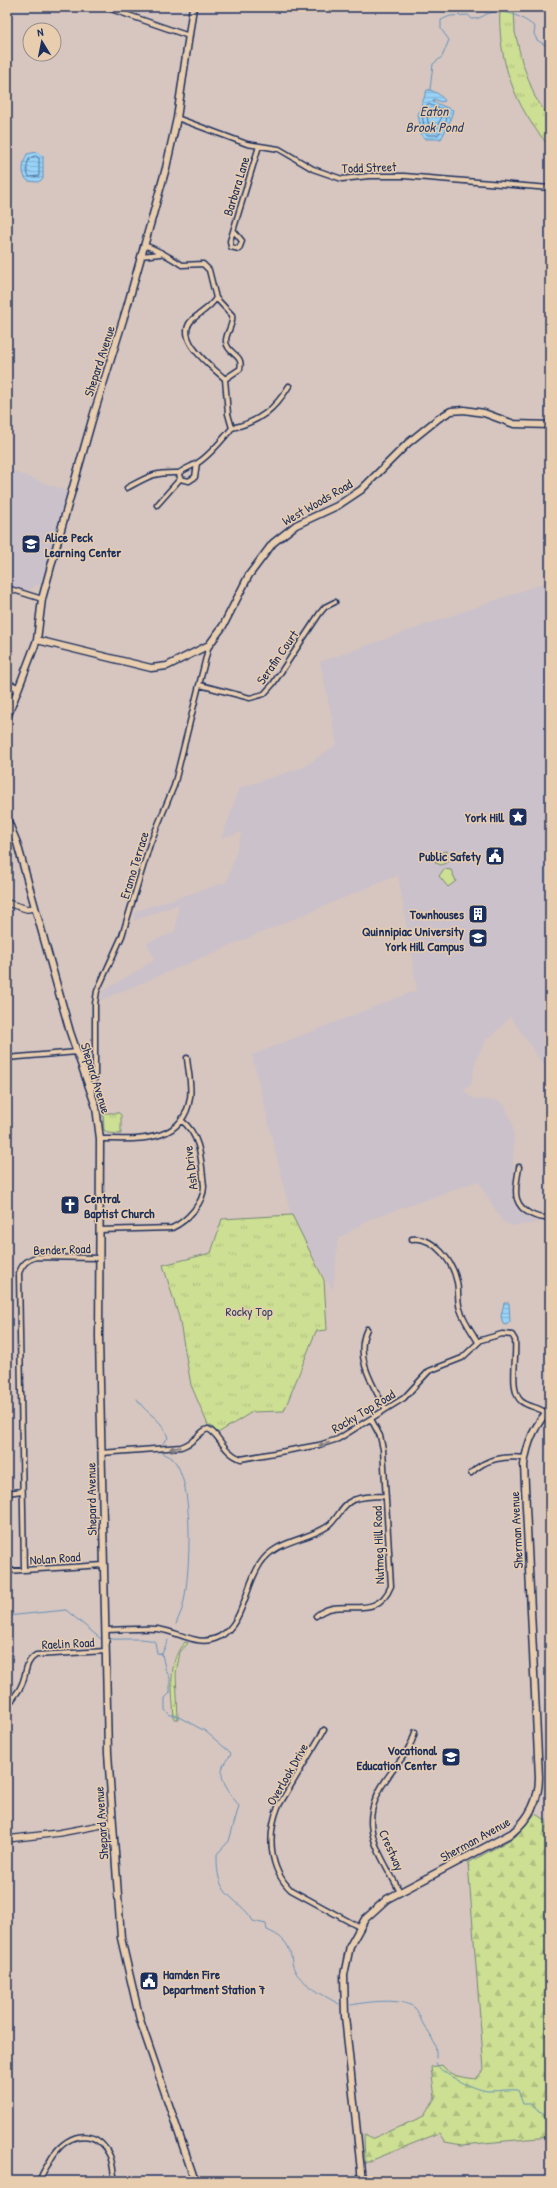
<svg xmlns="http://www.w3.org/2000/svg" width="557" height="2188" viewBox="0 0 557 2188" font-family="'Patrick Hand',sans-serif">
	<defs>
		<pattern id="forest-firs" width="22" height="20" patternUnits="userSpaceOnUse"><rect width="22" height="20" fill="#cddf93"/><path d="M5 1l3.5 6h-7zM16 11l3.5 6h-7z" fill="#afc081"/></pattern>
		<pattern id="park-tufts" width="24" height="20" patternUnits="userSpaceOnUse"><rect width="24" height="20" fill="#cddf93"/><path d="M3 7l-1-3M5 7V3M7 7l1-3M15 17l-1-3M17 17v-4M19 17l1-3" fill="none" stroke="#afc081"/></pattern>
		<pattern id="water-rules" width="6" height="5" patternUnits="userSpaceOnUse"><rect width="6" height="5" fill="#97d2f7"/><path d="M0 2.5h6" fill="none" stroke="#82b5d6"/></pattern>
	</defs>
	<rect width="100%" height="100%" fill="#d7c6bf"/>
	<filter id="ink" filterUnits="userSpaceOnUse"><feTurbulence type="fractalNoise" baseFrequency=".025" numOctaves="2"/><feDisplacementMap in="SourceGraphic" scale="8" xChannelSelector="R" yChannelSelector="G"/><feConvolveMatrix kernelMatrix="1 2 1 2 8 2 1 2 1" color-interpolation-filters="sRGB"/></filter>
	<g filter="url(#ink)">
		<path fill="#cbc1ca" d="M7 469 69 492 45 580 29 590H20L7 586Z
			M550 581V607L545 625 550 642V1074L510 1016 503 1025 486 1040 476 1060 471 1085 463 1090 472 1098 498 1101 505 1106 512 1123 514 1138 512 1200 519 1211 531 1220 540 1223 512 1226 502 1221 478 1181 368 1220 338 1239 333 1291 292 1220 252 1055 417 990 398 875 101 1000 103 991 155 960 147 943 175 932 179 904 133 921 136 911 227 882 242 832 222 838 239 788 304 767 337 744 320 662Z"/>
		<path fill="#cddf93" stroke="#748778" d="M447 851 448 862 441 865 436 863 434 854Z
			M444 869 451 870 456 881 448 887 439 876Z"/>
		<path fill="url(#forest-firs)" stroke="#748778" d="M535 1814 546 1820 550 1846V2137L462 2145 445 2142 439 2133 365 2163 364 2134 371 2139 424 2116 435 2098 431 2067 442 2065C450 2077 462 2077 476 2079L484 2069 468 1863 515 1837Z"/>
		<path fill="url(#park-tufts)" stroke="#748778" d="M500 7H514L515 32 522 62 535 97 550 119V147C515 108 497 59 500 7Z
			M103 1113H119L121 1115V1134L108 1133 104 1130Z
			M292 1215 324 1280 327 1330 316 1331 284 1411 252 1412 218 1433 211 1426 208 1425 191 1385 179 1317 163 1265 211 1253 222 1219Z
			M185 1642 188 1643 180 1652 176 1673 178 1719H174C173 1694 166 1662 185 1642Z"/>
		<path fill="url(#water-rules)" stroke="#6591ba" d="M427 90C434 90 441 95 445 101L441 102 434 99 433 102 453 110 449 124 441 139H426L422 136 418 114Z
			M36 152 43 156V179L38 182 28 181C20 175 23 162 27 154Z
			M504 1303H509L510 1322 506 1325 503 1324 501 1316Z"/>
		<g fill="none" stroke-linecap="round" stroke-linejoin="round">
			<path stroke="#4d709b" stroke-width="1" d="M428 104 448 112 446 122 438 135H428L425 133 422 114Z
				M431 111 443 115 435 130 429 129 427 115Z
				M36 156 39 158V176L29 177C26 172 26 163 30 158Z"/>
			<path stroke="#6591ba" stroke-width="1" d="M483 7 486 13
				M430 90 433 64 442 57 449 40 441 29V20L450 16 468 15 472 19C479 19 481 17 487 14 503 7 523 17 535 27L534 34 537 40 550 48
				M137 1399C148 1417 161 1416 168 1438L162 1444
				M161 1452C164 1454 169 1456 172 1458 195 1480 190 1571 184 1601 183 1609 179 1616 176 1624
				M7 1616 66 1610 101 1639
				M110 1639C120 1640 148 1637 155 1642L157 1653 162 1654 165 1668 170 1678V1693L165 1698V1710L170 1715H175L205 1731 230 1752 231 1755C212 1773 227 1789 239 1806L229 1841 217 1854C217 1867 217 1880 225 1891 234 1902 246 1908 253 1921L266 1924 267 1930C279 1935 289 1942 291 1956 292 1961 292 1966 295 1971 301 1983 326 1997 339 2004
				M162 1654 168 1640
				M351 2005C366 2002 402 1997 415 2008 419 2012 421 2022 425 2027 432 2038 437 2044 436 2058
				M436 2063C439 2074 480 2092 490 2091 500 2091 509 2089 518 2090L523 2104H531L550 2119"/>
			<defs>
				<path id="minor" d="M105 7 189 36
					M177 118 247 144 279 149 313 169 342 179 369 176H404L550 188
					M234 231 242 241 239 249 231 247 230 241 259 146
					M144 245C158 250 170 257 182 265L203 264 209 270 216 298C210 308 201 312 193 319 172 338 212 367 225 379L228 414 232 428C222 440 212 453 199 462 193 466 186 468 179 473L180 479 157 505
					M141 256 160 254
					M216 298 232 315C234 326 225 333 226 342 228 355 244 354 240 369L225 379
					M232 428C259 422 275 409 289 386
					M180 479 189 481 195 477 197 463
					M127 488C149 476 154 472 179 473
					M7 588 42 599
					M200 685 250 698 264 694 273 684 320 613 325 607 335 602
					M7 1058 77 1052
					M91 1092 95 1077V1004L97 991 122 936 150 844 174 786 209 645
					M100 1139C135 1139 183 1145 190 1098 192 1085 188 1070 187 1058
					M519 1167C518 1176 514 1190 517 1199 521 1212 537 1219 550 1218
					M99 1230 172 1228C187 1221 204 1203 204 1186 201 1162 202 1136 181 1120
					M412 1239C434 1236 453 1262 457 1282 459 1291 457 1301 460 1309 464 1321 472 1332 478 1342
					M367 1329C354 1356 372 1384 385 1408
					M101 1453 181 1447C197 1442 199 1431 208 1429 219 1433 222 1452 241 1459L319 1445 338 1439 404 1398 429 1371 462 1358 481 1340 502 1334 512 1335 515 1340C517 1356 509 1391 521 1401 528 1407 539 1407 546 1413
					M471 1473C486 1458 505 1456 525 1458
					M7 1493 22 1491
					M24 1570 19 1273C22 1264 27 1260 36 1257L99 1258
					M7 1571 104 1565
					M316 1616C339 1595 376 1624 391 1586L383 1449 380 1436 371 1419
					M105 1630C122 1630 140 1628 157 1629 179 1631 197 1648 219 1637 244 1624 245 1586 260 1564 275 1540 306 1541 328 1526 338 1519 341 1505 353 1500 363 1496 375 1496 386 1496
					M12 1700C15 1695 19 1691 21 1686 27 1675 24 1662 36 1655L106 1651
					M324 1730 278 1807C267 1835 269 1869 291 1890L359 1927
					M400 1892C376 1846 354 1822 390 1774 400 1760 411 1749 415 1732
					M40 2181C41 2173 48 2166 51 2159 65 2135 93 2125 109 2154 113 2161 113 2173 115 2181"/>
				<path id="tertiary" d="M7 683 18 688
					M7 903 27 909 35 908
					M7 1839 59 1833 112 1823"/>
				<path id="secondary" d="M37 640 151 668 167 666 209 645 223 626 249 575 273 543 296 525 337 506 361 490 408 443 439 418 451 411 464 410 484 413 514 424 550 425
					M7 718 37 640 42 599 60 533 92 420 127 307 166 168 177 118 193 7
					M7 819 17 843 70 1032 96 1107 100 1139 99 1338 108 1753 121 1938 140 2020 195 2181
					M362 2181 345 2016 344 1975 350 1946 365 1919 387 1899 512 1833C530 1818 539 1800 539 1777L524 1465C527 1443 534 1425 550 1409"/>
			</defs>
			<use href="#minor" stroke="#1b2f5e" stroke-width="7"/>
			<use href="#tertiary" stroke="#1b2f5e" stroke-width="8"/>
			<use href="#secondary" stroke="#1b2f5e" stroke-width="9"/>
			<use href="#minor" stroke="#e8cdaf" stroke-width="4"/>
			<use href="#tertiary" stroke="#e8cdaf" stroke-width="5.5"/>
			<use href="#secondary" stroke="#e8cdaf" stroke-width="6"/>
		</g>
		<defs><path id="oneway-solid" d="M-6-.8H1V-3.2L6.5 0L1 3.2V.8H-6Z"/></defs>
		<g fill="#827e86">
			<use href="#oneway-solid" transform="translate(324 1444) rotate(164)"/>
			<use href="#oneway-solid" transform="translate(175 1448) rotate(172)"/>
		</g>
	</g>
	<defs>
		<symbol id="school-square" viewBox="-11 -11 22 22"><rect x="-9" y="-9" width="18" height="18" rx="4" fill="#1b2f5e" stroke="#e8cdaf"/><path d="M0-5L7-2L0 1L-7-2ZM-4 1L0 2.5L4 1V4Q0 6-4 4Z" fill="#fff"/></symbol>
		<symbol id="sight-square" viewBox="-11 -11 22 22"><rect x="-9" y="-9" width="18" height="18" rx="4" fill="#1b2f5e" stroke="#e8cdaf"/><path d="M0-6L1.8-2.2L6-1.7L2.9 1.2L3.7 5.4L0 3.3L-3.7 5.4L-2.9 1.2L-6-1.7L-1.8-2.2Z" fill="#fff"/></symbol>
		<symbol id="civic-square" viewBox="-11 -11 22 22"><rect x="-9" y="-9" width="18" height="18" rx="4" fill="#1b2f5e" stroke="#e8cdaf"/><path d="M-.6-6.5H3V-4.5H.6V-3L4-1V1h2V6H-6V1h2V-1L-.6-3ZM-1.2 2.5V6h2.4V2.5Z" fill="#fff"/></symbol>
		<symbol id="building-square" viewBox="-11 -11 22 22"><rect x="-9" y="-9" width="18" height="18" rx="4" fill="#1b2f5e" stroke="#e8cdaf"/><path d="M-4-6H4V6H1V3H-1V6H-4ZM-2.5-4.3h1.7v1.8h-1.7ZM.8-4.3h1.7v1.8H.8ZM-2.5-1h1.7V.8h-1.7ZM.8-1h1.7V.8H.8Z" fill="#fff"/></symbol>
		<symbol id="university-square" viewBox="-11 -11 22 22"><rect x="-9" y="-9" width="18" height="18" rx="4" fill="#1b2f5e" stroke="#e8cdaf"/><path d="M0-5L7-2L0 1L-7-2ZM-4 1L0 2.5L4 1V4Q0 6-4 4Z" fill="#fff"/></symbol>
		<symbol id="church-square" viewBox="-11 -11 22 22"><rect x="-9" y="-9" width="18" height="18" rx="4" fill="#1b2f5e" stroke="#e8cdaf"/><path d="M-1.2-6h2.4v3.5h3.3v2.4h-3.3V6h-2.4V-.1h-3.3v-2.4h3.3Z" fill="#fff"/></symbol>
	</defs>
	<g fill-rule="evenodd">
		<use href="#school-square" x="20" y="533" width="22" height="22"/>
		<use href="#sight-square" x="507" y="806" width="22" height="22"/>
		<use href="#civic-square" x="484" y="845" width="22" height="22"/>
		<use href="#building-square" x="467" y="903" width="22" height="22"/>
		<use href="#university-square" x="467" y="927" width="22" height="22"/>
		<use href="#church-square" x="59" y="1194" width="22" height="22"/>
		<use href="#school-square" x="440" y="1746" width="22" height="22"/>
		<use href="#civic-square" x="138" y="1970" width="22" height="22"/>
	</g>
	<g text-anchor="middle" stroke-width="3" stroke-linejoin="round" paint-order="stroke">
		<g font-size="13" fill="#1b2f5e" stroke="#e8cdaf">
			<text transform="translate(369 167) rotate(-2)" y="5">Todd Street</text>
			<text transform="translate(236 186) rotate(-73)" y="5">Barbara Lane</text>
			<text transform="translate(99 361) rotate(-72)" y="5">Shepard Avenue</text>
			<text transform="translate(317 502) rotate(-30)" y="5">West Woods Road</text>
			<text transform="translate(277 657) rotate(-55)" y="5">Serafin Court</text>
			<text transform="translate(134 865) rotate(-73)" y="5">Eramo Terrace</text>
			<text transform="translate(96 1078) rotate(73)" y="5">Shepard Avenue</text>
			<text transform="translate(190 1168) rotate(-97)" y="5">Ash Drive</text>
			<text transform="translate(62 1249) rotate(-2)" y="5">Bender Road</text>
			<text transform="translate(363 1411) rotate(-31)" y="5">Rocky Top Road</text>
			<text transform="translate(91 1499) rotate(-91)" y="5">Shepard Avenue</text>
			<text transform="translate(516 1530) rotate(-93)" y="5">Sherman Avenue</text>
			<text transform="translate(378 1545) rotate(-92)" y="5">Nutmeg Hill Road</text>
			<text transform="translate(55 1558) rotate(-4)" y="5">Nolan Road</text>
			<text transform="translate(68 1643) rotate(-3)" y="5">Raelin Road</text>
			<text transform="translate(287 1774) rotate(-60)" y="5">Overlook Drive</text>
			<text transform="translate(101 1823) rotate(-94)" y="5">Shepard Avenue</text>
			<text transform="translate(475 1839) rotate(-29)" y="5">Sherman Avenue</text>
			<text transform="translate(392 1850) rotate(66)" y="5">Crestway</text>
		</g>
		<g font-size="13" font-weight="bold" fill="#1b2f5e" stroke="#e8cdaf" text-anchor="end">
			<text x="45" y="542" text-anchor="start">Alice Peck<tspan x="45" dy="15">Learning Center</tspan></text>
			<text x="504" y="822">York Hill</text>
			<text x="481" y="861">Public Safety</text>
			<text x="464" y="919">Townhouses</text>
			<text x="464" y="936">Quinnipiac University<tspan x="464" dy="15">York Hill Campus</tspan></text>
			<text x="84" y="1203" text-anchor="start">Central<tspan x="84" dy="15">Baptist Church</tspan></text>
			<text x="437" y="1755">Vocational<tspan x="437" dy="15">Education Center</tspan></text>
			<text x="163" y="1979" text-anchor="start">Hamden Fire<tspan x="163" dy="15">Department Station 7</tspan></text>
		</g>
		<g font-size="13" fill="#2d4163" stroke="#e8cdaf">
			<text x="249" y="1316">Rocky Top</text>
		</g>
		<g font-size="14" font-style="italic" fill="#273f6d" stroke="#e8cdaf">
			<text x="434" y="116">Eaton<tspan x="434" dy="16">Brook Pond</tspan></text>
		</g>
	</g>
	<rect width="557" height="2188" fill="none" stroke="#e8cdaf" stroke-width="24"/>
	<rect x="12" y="12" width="533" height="2164" fill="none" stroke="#1b2f5e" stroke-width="1.5" filter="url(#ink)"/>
	<g transform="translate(42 42) rotate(350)"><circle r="19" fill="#e8cdaf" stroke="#968e8f"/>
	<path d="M0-3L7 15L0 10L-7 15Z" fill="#1b2f5e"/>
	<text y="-6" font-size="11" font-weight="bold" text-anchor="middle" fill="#1b2f5e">N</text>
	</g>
</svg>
